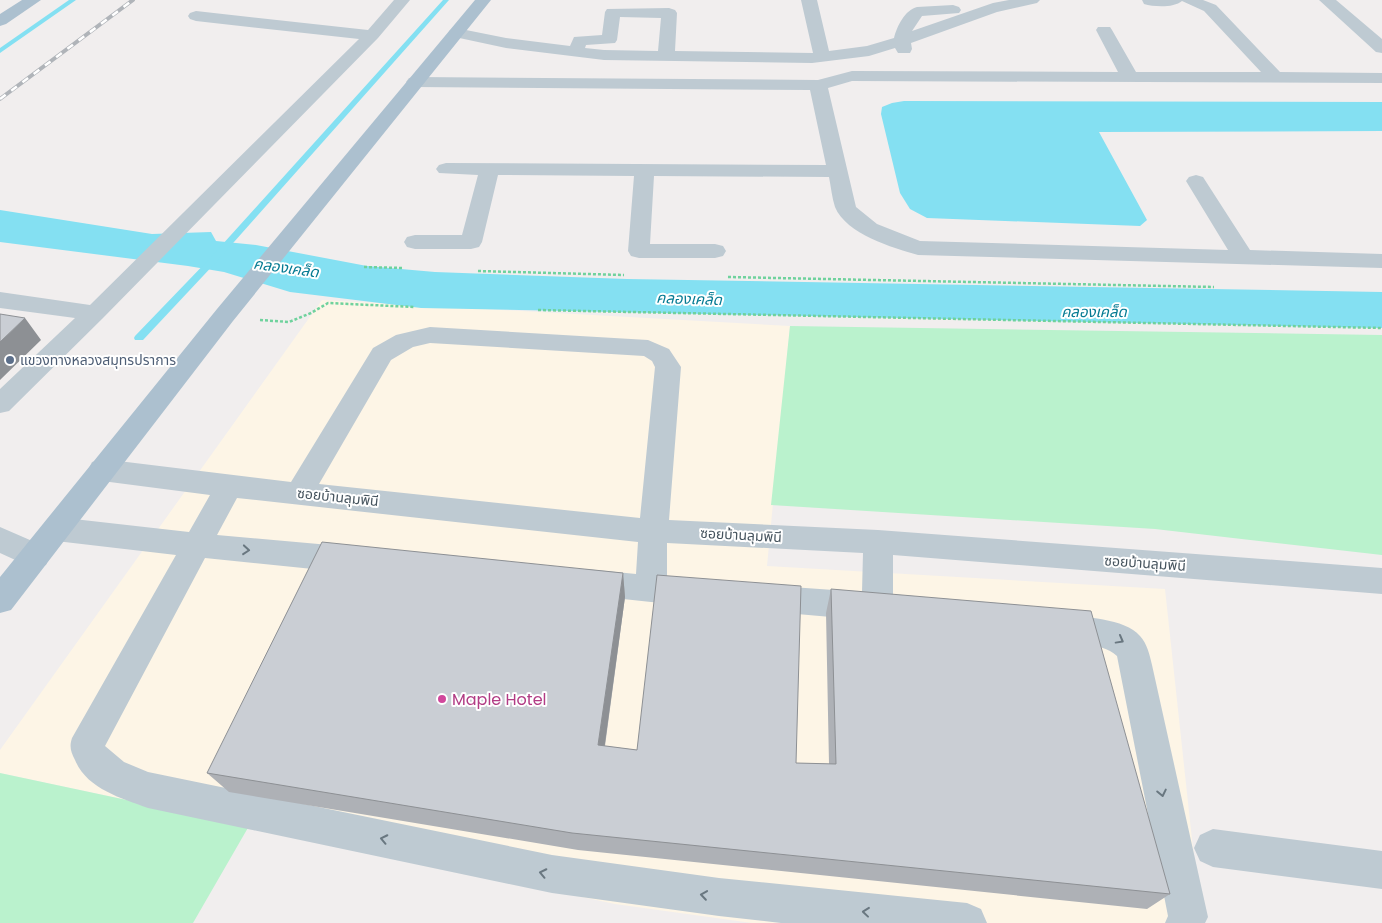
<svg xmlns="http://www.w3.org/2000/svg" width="1382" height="923" viewBox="0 0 1382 923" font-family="Poppins,'Noto Sans Thai',sans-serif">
	<rect width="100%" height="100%" fill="#f1eeee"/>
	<path fill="#fdf5e6" d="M322 300 790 326 767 566 1165 589 1201 923H752L615 904 0 773V750Z"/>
	<path fill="#baf2cd" d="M790 326 1382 335V555L1155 529 771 505Z
		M0 773 249 826 193 923H0Z"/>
	<path fill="#84e0f2" d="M904 101 1382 102V131L1099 132 1147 220 1140 226 927 218 910 209 900 193 881 114 882 107 892 103Z
		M0 210 152 234 211 232 216 241 256 245 367 266 435 272 627 279 1382 292V328L421 308 290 292 224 272 188 266 0 242Z"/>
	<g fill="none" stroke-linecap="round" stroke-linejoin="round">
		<path fill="#84e0f2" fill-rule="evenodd" d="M69 0H76L0 53V48Z
			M443 0H449L218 260 143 340H135L134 338 135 336 212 256Z"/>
		<path stroke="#6fd29d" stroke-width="2.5" stroke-dasharray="3 2" stroke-linecap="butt" d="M364 267 402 268
			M478 271 624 275
			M728 277 1214 287
			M538 310 1382 328
			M260 320 289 322 311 313 328 303 414 307"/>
		<path fill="#becad2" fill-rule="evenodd" d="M394 0H410L378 38 103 318 9 411 0 413V389L75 318 0 308V292L90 305 359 39 196 21 190 19 188 16 190 13 196 11 368 30Z
			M801 0H817L829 51 867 46 894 38C897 26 905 10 917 7L953 5 959 7 961 10 959 13 922 16 912 31 993 3 1009 0H1040L1037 3 997 12 911 43 912 49 910 53H898L895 48 869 56 812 63 604 60 506 48 450 36 448 33 450 30 456 28 506 38 570 46 574 37 602 35 605 12 607 9 669 8 675 10 677 13 675 51 813 53ZM620 17 661 18 658 51 604 50 585 48 586 45 615 43 617 40Z
			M1142 0H1203L1216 5 1280 72 1382 73V83L852 81 828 88 856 207 877 224 920 241 1228 250 1186 181 1189 177 1196 175 1203 177 1250 250 1382 254V268L918 255C893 248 846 234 835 207 832 198 831 187 829 177L654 176 650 244H715L723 246 726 251 723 256 715 258H639L631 256 628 251 634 176 498 175 482 242 479 247 471 249H415L407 247 404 242 407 237 415 235H462L478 175 439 173 436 169 439 165 446 163 826 165 810 90 415 87 409 86 406 82 409 78 415 77 818 80 852 71 1118 72 1096 30 1098 27H1110L1112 30 1136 72H1261L1204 11 1182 1C1174 8 1154 7 1144 4Z
			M1319 0H1336L1382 39V53L1376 52Z
			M430 327 648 340 669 349 681 367 669 520 878 530 1382 568V594L893 555V607L888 617 877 621 870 618 865 620 763 611 752 608 747 598 752 588 763 585 862 592 863 553 667 543V576L693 579 704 583 708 592 704 601 693 605 651 602 586 595 575 591 571 582 575 573 586 569 636 574 638 542 237 498 217 535 352 547 363 551 367 560 363 569 352 573 205 558 105 746 124 762 148 772 552 855 719 878 967 903 981 909 987 923H781L719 916 552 893 148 808C121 798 87 789 75 760 71 752 69 747 72 738L176 555 56 541 46 537 41 529 46 521 56 517 189 532 210 495 102 481 92 478 88 470 92 462 102 459 291 482 373 348 396 335ZM430 343 644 356 652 361 655 367 640 518 319 484 391 360 413 347Z
			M0 527 46 547 50 556 46 565 35 569 0 553Z
			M1061 615C1083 617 1125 618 1140 636 1147 643 1150 656 1152 665L1208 917 1205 923H1165L1168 916 1117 656C1100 640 1071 647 1050 639L1045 629 1050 619Z
			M1213 829 1382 851V889L1213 867 1200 861 1194 848 1200 835Z"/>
		<path fill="#acc0cf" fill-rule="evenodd" d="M22 0H41L6 24 0 26V14Z
			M475 0H491L233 321 11 610 0 613V577L217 309Z"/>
		<defs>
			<path id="rail" d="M0 99 133 0"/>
		</defs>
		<use href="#rail" stroke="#b0b4b9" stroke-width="4"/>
		<use href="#rail" stroke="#fff" stroke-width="2.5" stroke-dasharray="7" stroke-linecap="butt"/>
	</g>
	<path fill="#aeb1b6" d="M623 573 625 597 605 746 637 750 796 763 829 764 826 613 831 589 1170 894 1147 909 578 850 229 792 207 773Z"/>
	<path fill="#8d9094" d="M25 318 41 340 0 380V342Z
		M623 573 625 597 602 765 598 745Z"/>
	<path fill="#caced4" stroke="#8d9094" d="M0 314 25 318 0 342Z
		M322 542 623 573 598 745 637 750 657 575 801 586 796 763 836 764 831 589 1091 611 1170 894 572 833 207 773Z"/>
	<defs><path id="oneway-chevron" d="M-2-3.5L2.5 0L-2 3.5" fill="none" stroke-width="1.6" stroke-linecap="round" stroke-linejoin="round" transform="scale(1.25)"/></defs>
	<g stroke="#697780">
		<use href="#oneway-chevron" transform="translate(246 550) rotate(5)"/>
		<use href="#oneway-chevron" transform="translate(1120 640) rotate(29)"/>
		<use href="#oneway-chevron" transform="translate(1162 793) rotate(78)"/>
		<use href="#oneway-chevron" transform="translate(384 839) rotate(-168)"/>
		<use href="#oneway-chevron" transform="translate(543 873) rotate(-168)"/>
		<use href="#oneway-chevron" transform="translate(704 895) rotate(-172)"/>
		<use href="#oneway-chevron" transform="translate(866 912) rotate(-174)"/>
	</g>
	<circle fill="#5c6f8a" stroke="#fff" stroke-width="2" cx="10" cy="360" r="5"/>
	<circle fill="#d1479c" stroke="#fff" stroke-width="2" cx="442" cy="699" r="5"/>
	<g text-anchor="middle" stroke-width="4" stroke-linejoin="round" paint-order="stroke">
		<g font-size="14" fill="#4e5e75" stroke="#fff" text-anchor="start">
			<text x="20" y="365">แขวงทางหลวงสมุทรปราการ</text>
		</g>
		<g font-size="14" fill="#45535d" stroke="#fff">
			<text transform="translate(338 497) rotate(6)" y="5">ซอยบ้านลุมพินี</text>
			<text transform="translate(741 535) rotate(3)" y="5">ซอยบ้านลุมพินี</text>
			<text transform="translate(1145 563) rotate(4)" y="5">ซอยบ้านลุมพินี</text>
		</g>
		<g font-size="15" font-style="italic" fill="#067b93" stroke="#fff">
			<text transform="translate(286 268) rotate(8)" y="5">คลองเคล็ด</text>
			<text transform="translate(689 299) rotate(2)" y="5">คลองเคล็ด</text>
			<text x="1094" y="317">คลองเคล็ด</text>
		</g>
		<g font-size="16" fill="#b23c85" stroke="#fff" text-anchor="start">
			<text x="452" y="705">Maple Hotel</text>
		</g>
	</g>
</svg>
